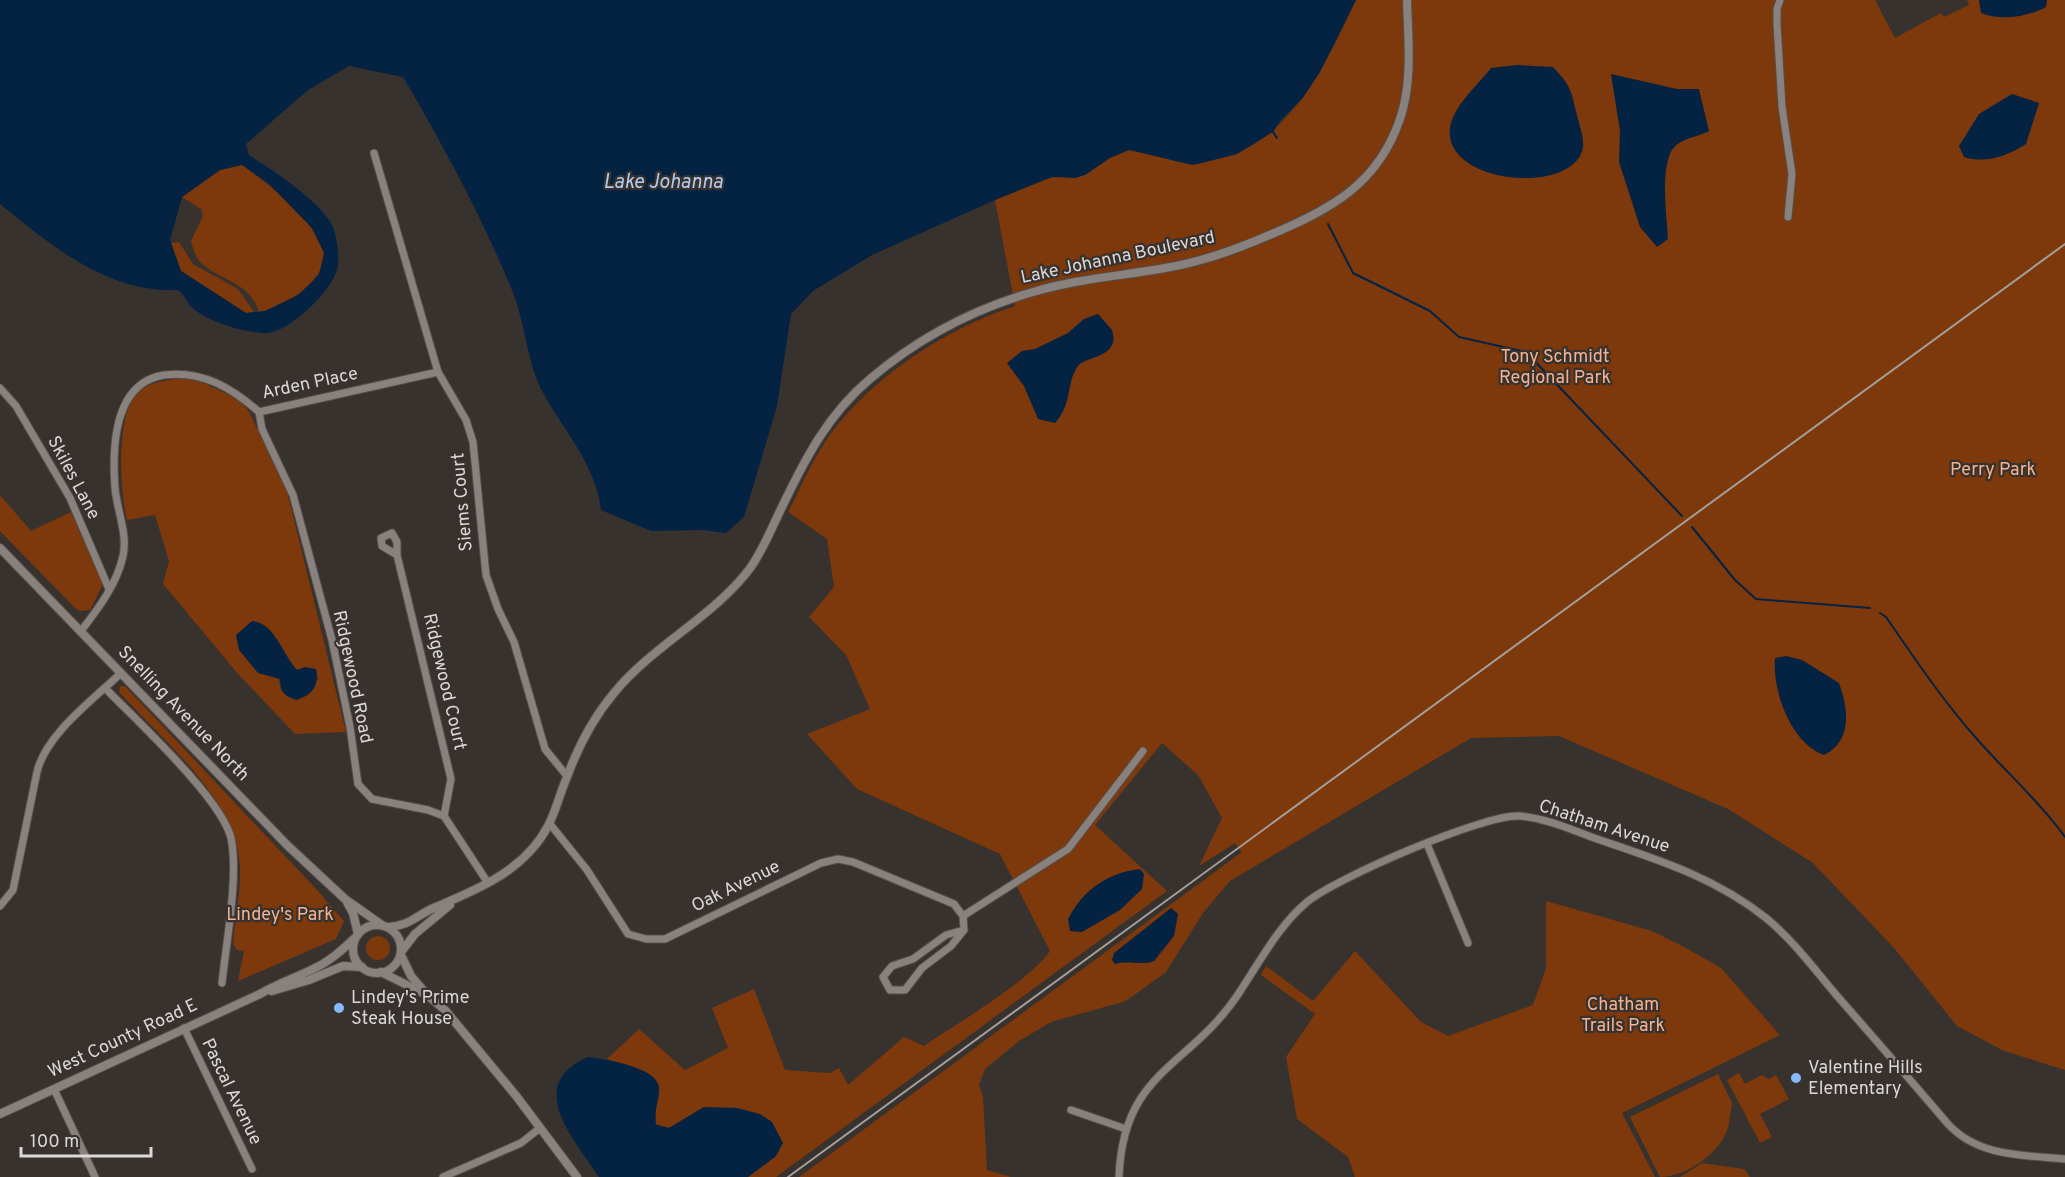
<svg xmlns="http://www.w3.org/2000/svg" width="2065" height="1177" viewBox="0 0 2065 1177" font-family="Overpass,sans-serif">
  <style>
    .green { fill: #7d380b; fill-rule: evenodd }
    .water { fill: #042242; fill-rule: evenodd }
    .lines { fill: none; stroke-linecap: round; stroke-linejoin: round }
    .stream { stroke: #042242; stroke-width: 2 }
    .minor-casing { stroke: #544f4c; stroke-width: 9 }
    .tertiary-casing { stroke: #544f4c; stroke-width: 10 }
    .minor { stroke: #88817e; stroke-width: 7 }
    .tertiary { stroke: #88817e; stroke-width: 8 }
    .rail { stroke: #a39f9c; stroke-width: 2 }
    .poi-dot { fill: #85bbfb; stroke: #38322f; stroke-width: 2 }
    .labels { text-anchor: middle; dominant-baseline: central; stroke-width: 4.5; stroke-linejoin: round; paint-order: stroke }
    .street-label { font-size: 18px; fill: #dcd8d6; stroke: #38322f }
    .park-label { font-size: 18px; fill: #f3b392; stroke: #38322f }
    .poi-label { font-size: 18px; fill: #dcd8d6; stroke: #38322f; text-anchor: start }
    .water-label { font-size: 20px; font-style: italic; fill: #b0cdf0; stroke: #38322f }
  </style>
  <rect width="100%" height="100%" fill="#38322f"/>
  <g class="green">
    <path d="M1356 0H1875L1895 38 1941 13 1944 17 1969 5 1967 0H2065V1070L2004 1051 1957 1026 1894 948 1813 863 1728 809 1559 736 1471 738 1230 881 1203 913 1166 972 1126 1001 1051 1022 1019 1041 985 1069 979 1085 983 1097 987 1170 1011 1177H799L1242 852 1235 843 1199 866 1222 818 1198 775 1162 743 1095 825 1167 891 776 1177H748L776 1156 704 1107 669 1128 656 1124 655 1079 644 1072 607 1059 639 1029 685 1070 728 1048 712 1008 754 989 785 1070 830 1073 839 1068 848 1085 904 1037 924 1046C959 1022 1027 983 1050 951L1000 854 857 789 807 734 870 709 846 655 809 617 834 587 827 539 788 512C799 491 809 467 822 447 862 383 944 329 1015 306L995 200C1013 193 1032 184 1050 178 1062 175 1074 180 1086 174 1099 167 1113 151 1130 150 1150 150 1171 163 1192 164 1200 165 1210 160 1218 159 1291 142 1327 62 1356 0Z"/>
    <path d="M242 165C267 183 315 220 323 251 327 264 316 278 307 287 295 298 275 310 259 312 249 281 222 282 201 263 195 257 193 248 191 241L203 216 201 209 182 197 220 170Z"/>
    <polygon points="179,242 193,264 238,289 254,312 246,313 181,271 171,243"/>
    <path d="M187 378 201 382 238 399 248 410 286 487 346 732 295 734 238 674 163 584 169 561 155 515 127 520C120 492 114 406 142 389 155 381 172 379 187 378ZM270 630 283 653 297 670 316 669 318 680 281 691Z"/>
    <polygon points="0,495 31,531 71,512 103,584 90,610 80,611 75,608 0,531"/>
    <path d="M120 686H125L318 891 344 921 336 939 238 981 244 951 237 950 233 944C235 919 243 882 239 857 231 796 160 737 119 692Z"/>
    <polygon points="1546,901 1652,931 1686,948 1721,968 1780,1035 1622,1113 1655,1177 1355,1177 1348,1157 1297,1119 1286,1057 1315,1014 1261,975 1266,966 1313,1001 1355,951 1421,1022 1448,1036 1533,1005 1546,968"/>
    <circle cx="378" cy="948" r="12"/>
    <polygon points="1739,1073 1745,1084 1762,1075 1769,1079 1776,1075 1789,1099 1760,1114 1772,1137 1760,1143 1727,1080"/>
    <path d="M1718 1074 1732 1103C1730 1113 1730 1127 1725 1135 1714 1157 1684 1177 1660 1177L1630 1117Z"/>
    <polygon points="1702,1163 1744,1169 1750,1177 1680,1177"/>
  </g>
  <g class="water">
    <path d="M0 0H1356L1320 72 1302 99 1281 120 1273 132 1237 154 1193 165 1129 150 1110 158 1085 175 1075 178 1052 177 995 200 872 255 813 291 791 314 777 406 744 517 726 533 702 530 651 531 601 510C596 464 562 429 541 389 526 358 525 320 511 288 481 215 443 145 403 77L349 66 308 90 246 144 249 155C271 169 327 205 334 230 337 239 339 257 338 266 334 290 287 335 264 333 242 332 213 323 195 310 187 304 186 296 178 290 107 293 52 246 0 204ZM242 165 269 184 312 228 324 253 319 275 298 295 265 311 246 313 181 271 170 240 182 197 220 170Z"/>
    <path d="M1979 0H2047L2046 7C2028 17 2000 21 1981 13Z"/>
    <path d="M1517 65 1553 67C1573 88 1571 92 1578 119 1581 131 1586 143 1581 154 1562 195 1443 182 1450 128 1453 106 1478 85 1491 68Z"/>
    <path d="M1611 74 1677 89H1699L1709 131C1698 137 1680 138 1672 150 1660 170 1667 217 1668 239L1657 247 1640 227 1619 162 1620 131Z"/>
    <path d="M2012 94 2039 103 2026 144C2007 156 1985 164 1964 157L1959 146 1979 114Z"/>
    <path d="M1098 314 1112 330C1121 358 1086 356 1078 366 1066 382 1073 403 1055 423L1038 419 1024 386 1007 363 1022 351 1035 349 1068 333 1084 319Z"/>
    <path d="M252 621C275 623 283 655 297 670L305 667 316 669C319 686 313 695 296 700 283 695 281 692 280 679L258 673 239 650 236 635Z"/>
    <path d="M1786 656 1802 660 1839 683C1848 708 1853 741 1824 755 1791 743 1772 691 1775 658Z"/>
    <path d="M1140 869 1144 874 1142 889 1120 910 1082 932 1070 931 1068 919C1083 890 1107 873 1140 869Z"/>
    <path d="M1171 908 1178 914 1174 936 1154 961C1143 966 1127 960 1115 964L1112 960 1114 953Z"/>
    <path d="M588 1057C604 1059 657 1067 659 1087 660 1100 653 1111 656 1125L669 1128 704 1107 737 1108 760 1114 772 1122 783 1143 776 1156 748 1177H599C575 1140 523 1085 588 1057Z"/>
  </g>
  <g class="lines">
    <g class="stream">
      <polyline points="1273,132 1277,138"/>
      <polyline points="1328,224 1353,273 1430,311 1459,337 1526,352 1682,516"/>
      <polyline points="1692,527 1735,580 1756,599 1870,608"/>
      <path d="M1880 613 1886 617C1913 656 1939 695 1970 731 2001 768 2037 798 2065 837"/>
    </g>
    <g class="minor-casing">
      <g id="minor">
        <polyline points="1780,0 1777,9 1777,24 1782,107 1792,174 1788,217"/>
        <polyline points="374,153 438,372 466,420 473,442 486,575 498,609 514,642 545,749 567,776"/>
        <polyline points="0,388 16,406 70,498 109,589"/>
        <polyline points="259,412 262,429 293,495 332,640 350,727 358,784 372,799 428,810 444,816 488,883"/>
        <polyline points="397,555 382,546 381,538 392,533 397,542 397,555 451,779 444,816"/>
        <path d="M81 631C98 609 117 584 123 556 128 534 117 511 115 488 112 447 114 383 164 375 202 370 232 388 259 412L438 372"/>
        <path d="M105 688C136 720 221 798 231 838 239 875 226 944 222 983"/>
        <polyline points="550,824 587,870 628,934 646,939 665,939 821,863 838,859 853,862 954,904 963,916 964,930 951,946 922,968 905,990 890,990 883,977 892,966 913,959 946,935 964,930"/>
        <polyline points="1427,844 1468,943"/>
        <path d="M0 906 13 890 37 772C46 734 93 700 121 673"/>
        <polyline points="963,916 1068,849 1143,751"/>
        <polyline points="184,1028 252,1169"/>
        <polyline points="54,1089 95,1177"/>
        <polyline points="1071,1110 1126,1129"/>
        <polyline points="443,1177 521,1143 540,1128"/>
        <path d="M1119 1177C1123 1071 1187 1069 1237 996 1258 965 1278 926 1307 902 1336 878 1484 814 1519 816 1547 818 1574 831 1600 840 1659 860 1716 878 1766 918 1793 940 1815 970 1838 997 1875 1039 1912 1082 1948 1124 1978 1157 2024 1155 2065 1159"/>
      </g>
    </g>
    <g class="tertiary-casing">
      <g id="tertiary">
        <polyline points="0,548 287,845 345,899 382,925"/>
        <polyline points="347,902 353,913 358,934"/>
        <circle cx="377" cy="949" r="24"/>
        <path d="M389 927C412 925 416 915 436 907 479 889 525 870 548 826 556 811 560 793 567 777 578 747 593 718 614 693 653 645 715 616 751 567 764 548 772 527 782 507 805 459 828 414 870 379 917 339 974 309 1033 292 1076 279 1121 276 1165 268 1202 262 1238 249 1272 234 1331 209 1378 184 1400 119 1413 81 1408 39 1407 0"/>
        <polyline points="401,952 415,934 450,905"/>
        <polyline points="401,955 411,976 423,990"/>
        <polyline points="381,972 427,995 445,1010 517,1097 577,1177"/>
        <polyline points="272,991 309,980 343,966 362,967"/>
        <path d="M0 1114 260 994C277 984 295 978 313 969 329 962 342 950 355 938"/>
      </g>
    </g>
    <use href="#minor" class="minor"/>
    <use href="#tertiary" class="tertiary"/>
    <polyline class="rail" points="788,1177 2065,244"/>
  </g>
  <g class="poi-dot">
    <circle cx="339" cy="1008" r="6"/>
    <circle cx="1796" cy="1078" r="6"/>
  </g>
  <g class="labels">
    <g class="street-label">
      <text transform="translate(1118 258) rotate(-12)">Lake Johanna Boulevard</text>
      <text transform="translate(310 384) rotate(-12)">Arden Place</text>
      <text transform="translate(73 478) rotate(62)">Skiles Lane</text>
      <text transform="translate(463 502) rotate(-95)">Siems Court</text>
      <text transform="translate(352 677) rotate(78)">Ridgewood Road</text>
      <text transform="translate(444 682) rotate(77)">Ridgewood Court</text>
      <text transform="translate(183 714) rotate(46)">Snelling Avenue North</text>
      <text transform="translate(1604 827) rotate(18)">Chatham Avenue</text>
      <text transform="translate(736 887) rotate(-26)">Oak Avenue</text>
      <text transform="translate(123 1039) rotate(-25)">West County Road E</text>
      <text transform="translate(231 1092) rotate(64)">Pascal Avenue</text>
    </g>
    <g class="park-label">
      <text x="1555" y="357">Tony Schmidt<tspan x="1555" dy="21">Regional Park</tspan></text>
      <text x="1993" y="470">Perry Park</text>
      <text x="280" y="915">Lindey's Park</text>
      <text x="1623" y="1005">Chatham<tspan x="1623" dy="21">Trails Park</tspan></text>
    </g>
    <g class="poi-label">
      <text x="351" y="998">Lindey's Prime<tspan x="351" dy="21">Steak House</tspan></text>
      <text x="1808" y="1068">Valentine Hills<tspan x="1808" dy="21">Elementary</tspan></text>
    </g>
    <g class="water-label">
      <text x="663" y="183">Lake Johanna</text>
    </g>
  </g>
  <path d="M21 1147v9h130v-9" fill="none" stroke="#dcd8d6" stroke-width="3"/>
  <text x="30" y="1147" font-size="18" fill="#dcd8d6" stroke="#38322f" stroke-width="4.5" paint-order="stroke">100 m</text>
</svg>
